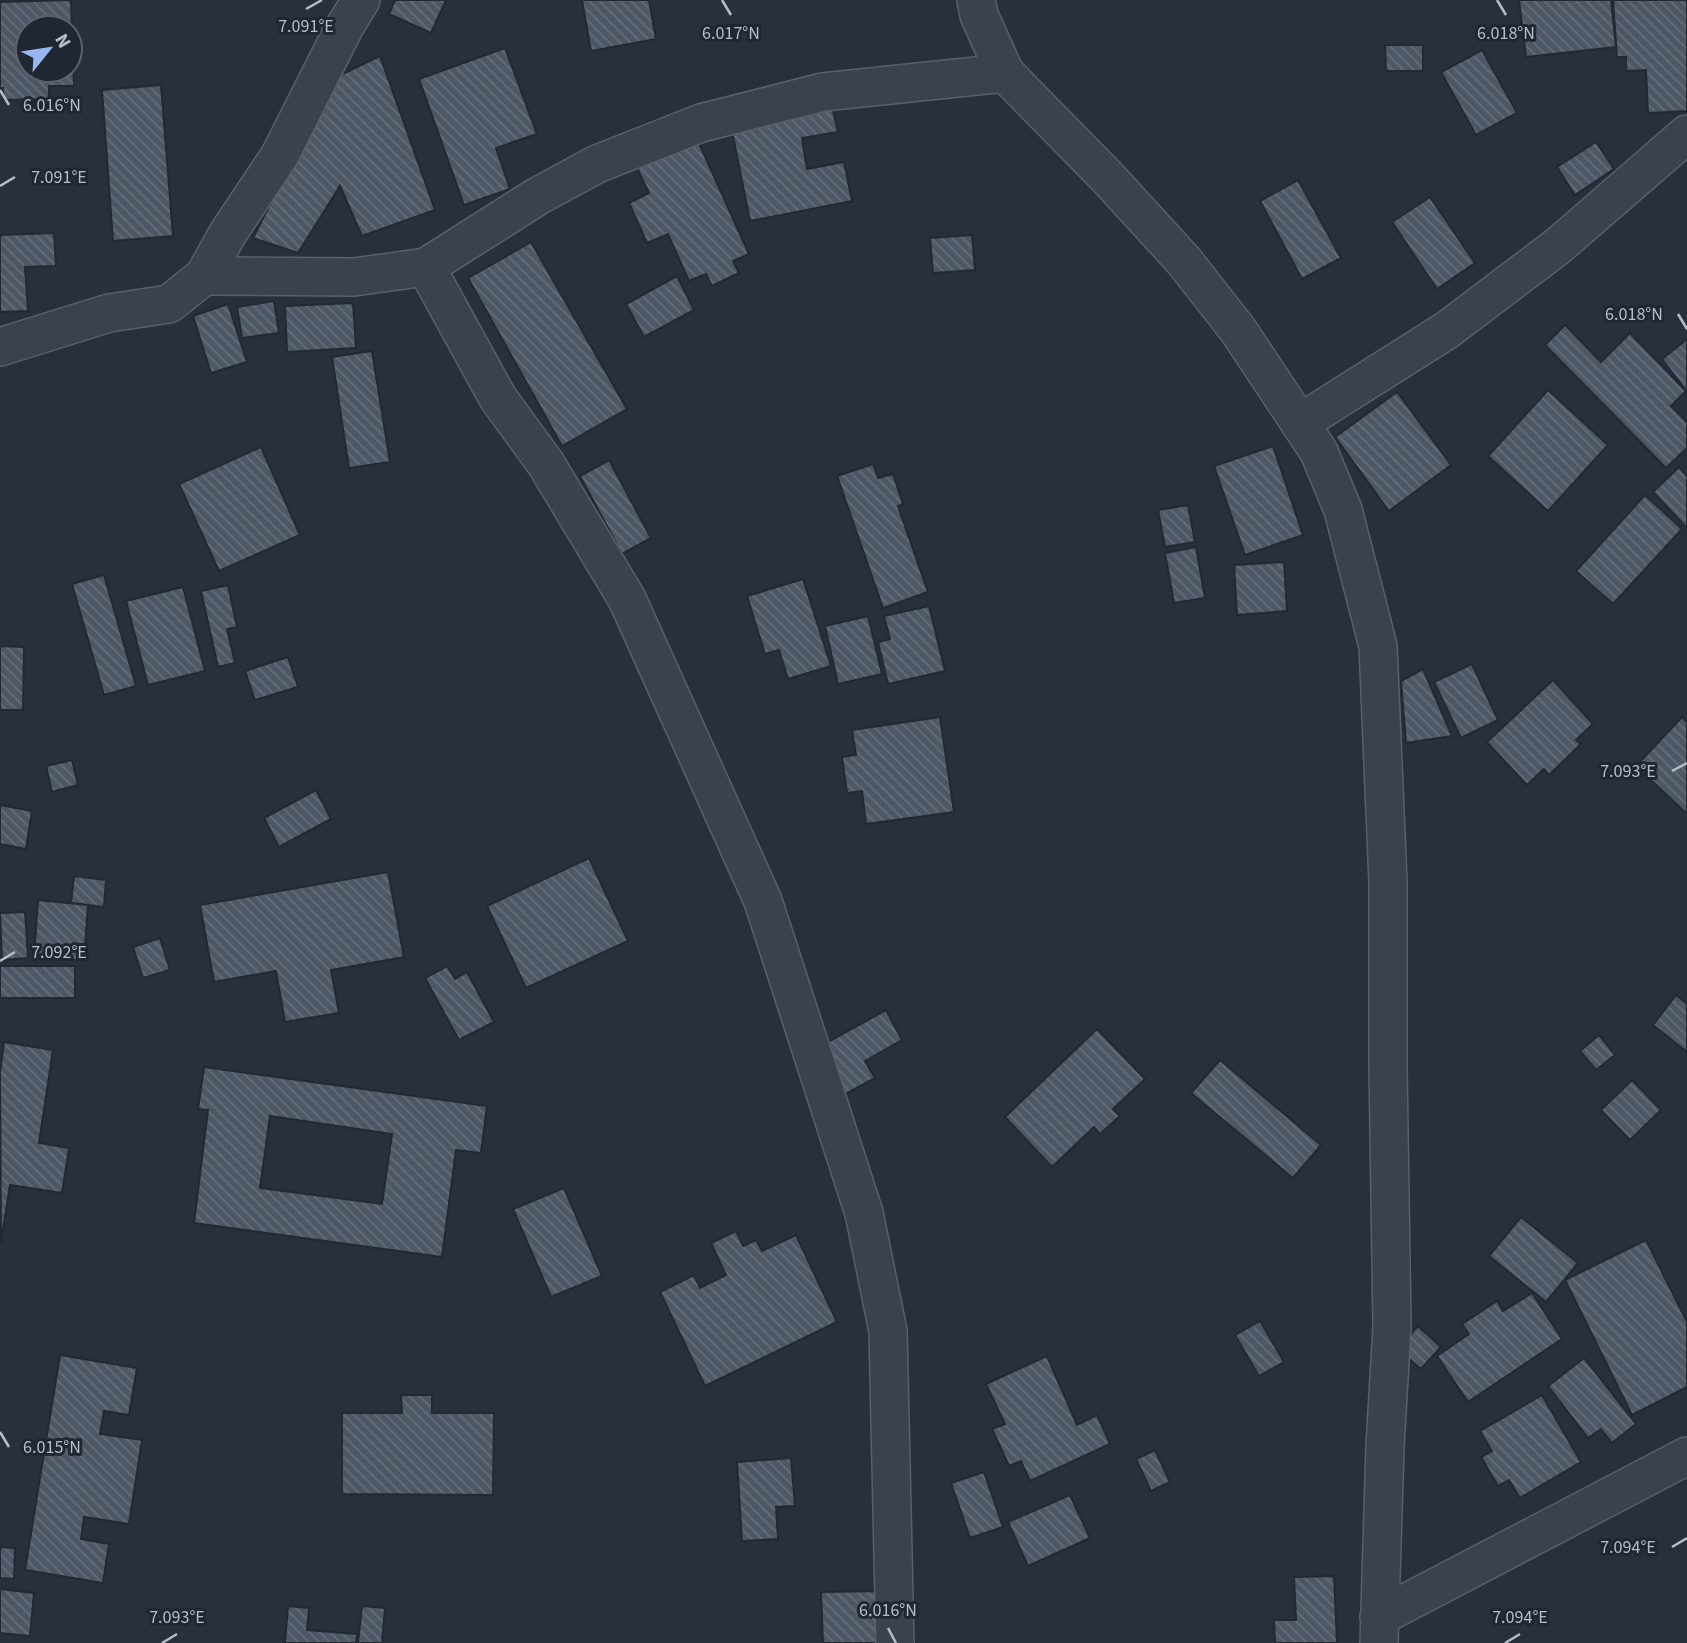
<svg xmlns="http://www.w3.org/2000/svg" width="1687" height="1643" viewBox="0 0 1687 1643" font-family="'Source Sans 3',sans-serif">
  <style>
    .building { fill: url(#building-back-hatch); stroke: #222934; stroke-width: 2; fill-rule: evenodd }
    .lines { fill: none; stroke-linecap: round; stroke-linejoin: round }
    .minor-casing { stroke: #59606b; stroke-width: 40 }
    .minor { stroke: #3b424d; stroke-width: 37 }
    .ticks { fill: none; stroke: #b7bdc8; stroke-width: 2.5 }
    .ticks-label { font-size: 18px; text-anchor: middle; fill: #b7bdc8; stroke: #202732; stroke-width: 6; stroke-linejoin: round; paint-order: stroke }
  </style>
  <defs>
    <pattern id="building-back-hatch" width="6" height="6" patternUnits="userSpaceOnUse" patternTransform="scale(1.75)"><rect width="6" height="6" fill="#4e5765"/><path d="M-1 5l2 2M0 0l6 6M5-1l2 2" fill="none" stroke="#656d7a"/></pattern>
  </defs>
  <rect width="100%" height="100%" fill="#28303d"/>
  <g class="building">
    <path d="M71 0 74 86H49V99L3 100V88H0V2ZM28 28H70V70H28Z"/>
    <polygon points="395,0 446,0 431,33 389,14"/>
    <polygon points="582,0 649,0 656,39 591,51"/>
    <polygon points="1519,0 1611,0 1616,47 1526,57"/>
    <polygon points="1613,0 1687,0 1687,111 1648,113 1646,70 1626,71 1626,57 1617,57"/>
    <polygon points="1385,45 1423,45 1423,71 1386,71"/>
    <polygon points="505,48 537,134 496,148 510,189 464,205 419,79"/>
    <polygon points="1482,50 1517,113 1476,135 1441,72"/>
    <polygon points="380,56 435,210 362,236 340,186 298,253 253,238 334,78"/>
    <polygon points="161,85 173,236 113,241 102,90"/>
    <polygon points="832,106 838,132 802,138 807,169 844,162 852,201 750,221 731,126"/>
    <polygon points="698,141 749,254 733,261 739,273 712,286 706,274 689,281 668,234 647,243 629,203 649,193 637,168"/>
    <polygon points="1596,142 1614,169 1575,195 1557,167"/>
    <polygon points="1298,180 1341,258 1302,279 1260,201"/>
    <polygon points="1430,197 1475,263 1437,289 1392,222"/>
    <polygon points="54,233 56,266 25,267 28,311 0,312 0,235"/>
    <polygon points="972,235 975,270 933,273 930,238"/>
    <polygon points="531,242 627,409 562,446 468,278"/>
    <polygon points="677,276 694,310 644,337 626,304"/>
    <polygon points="274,301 279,333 242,338 237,307"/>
    <polygon points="353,303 356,348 287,352 285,306"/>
    <polygon points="228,304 247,362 211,373 193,316"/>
    <polygon points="1565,325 1601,362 1630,333 1686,391 1671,406 1687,422 1687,448 1666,468 1545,345"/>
    <polygon points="1687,339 1687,392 1662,359"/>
    <polygon points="372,351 390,462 349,468 332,357"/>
    <polygon points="1548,390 1608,445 1548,511 1488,456"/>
    <polygon points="1397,392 1451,465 1389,511 1335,437"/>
    <polygon points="1273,446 1303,535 1245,555 1214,466"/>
    <polygon points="261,447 300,535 219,571 179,484"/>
    <polygon points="609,460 651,538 622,554 580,476"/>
    <polygon points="873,464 878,478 893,474 903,504 898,506 928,592 883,608 837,476"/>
    <polygon points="1679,467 1687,476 1687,528 1653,492"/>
    <polygon points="1645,495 1682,529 1613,604 1576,571"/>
    <polygon points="1188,505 1195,542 1165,547 1158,510"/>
    <polygon points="1196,547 1205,598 1174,603 1165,553"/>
    <polygon points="1284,562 1287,611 1237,615 1234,565"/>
    <polygon points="104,575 136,686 104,695 72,584"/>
    <polygon points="803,579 831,666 788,679 779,650 765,654 747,596"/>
    <polygon points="228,585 237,627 227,629 235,663 218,667 201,591"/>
    <polygon points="183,587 205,671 148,685 126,601"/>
    <polygon points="929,606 945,671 888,684 878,642 890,639 884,616"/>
    <polygon points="868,616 882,674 838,684 825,626"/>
    <polygon points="0,646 24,647 23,710 0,710"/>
    <polygon points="288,657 298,687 255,700 245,671"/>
    <polygon points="1472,664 1498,720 1461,738 1434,682"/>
    <polygon points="1423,669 1452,736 1406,743 1401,681"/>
    <polygon points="1553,680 1593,724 1576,740 1581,744 1549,775 1544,769 1527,785 1487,742"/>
    <polygon points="940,717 954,812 866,824 862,791 847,793 842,757 856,755 852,730"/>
    <polygon points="1682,717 1687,722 1687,814 1636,766"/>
    <polygon points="72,760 78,785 52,792 46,766"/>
    <polygon points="316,790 331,819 279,847 264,818"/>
    <polygon points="0,805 32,811 26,849 0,844"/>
    <polygon points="589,858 628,941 526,988 487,906"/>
    <polygon points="388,872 404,957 331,970 339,1013 285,1022 276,971 214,982 200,905"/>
    <polygon points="74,876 106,880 104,907 71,903"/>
    <polygon points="38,900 88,905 84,961 34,956"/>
    <polygon points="25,912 28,958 2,960 0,913"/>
    <polygon points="160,938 170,970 143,978 133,947"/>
    <rect x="0" y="966" width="75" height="32"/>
    <polygon points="447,966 455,979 467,972 494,1022 459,1040 425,978"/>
    <polygon points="1676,995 1687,1004 1687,1052 1653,1025"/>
    <polygon points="886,1010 902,1040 865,1061 875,1078 842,1096 815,1049"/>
    <polygon points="1097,1029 1145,1079 1113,1109 1120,1116 1100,1134 1094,1127 1052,1167 1005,1117"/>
    <polygon points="1599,1035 1615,1055 1596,1070 1580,1051"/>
    <polygon points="4,1042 53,1050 39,1143 69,1148 62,1193 10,1185 1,1243 0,1073"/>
    <polygon points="1220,1060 1321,1145 1293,1178 1191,1093"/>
    <path d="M204 1067 487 1106 481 1153 456 1150 442 1257 194 1223 208 1110 198 1109ZM270 1116 392 1134 382 1204 260 1188Z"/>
    <polygon points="1632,1080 1661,1110 1630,1140 1601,1110"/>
    <polygon points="564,1188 602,1276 551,1297 513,1209"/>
    <polygon points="1521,1217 1578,1263 1546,1302 1489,1256"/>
    <polygon points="736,1231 743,1246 756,1240 762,1251 796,1235 837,1322 705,1386 660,1292 694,1275 700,1288 726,1275 711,1243"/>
    <polygon points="1646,1240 1687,1322 1687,1387 1632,1415 1565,1280"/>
    <polygon points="1532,1293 1562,1339 1468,1402 1437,1356 1469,1334 1462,1324 1497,1301 1503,1311"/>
    <polygon points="1260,1321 1284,1362 1259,1376 1235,1335"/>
    <polygon points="1418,1326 1441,1347 1421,1369 1398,1349"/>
    <polygon points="60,1355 137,1368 129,1415 104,1411 100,1434 142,1440 129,1524 84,1517 81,1539 109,1544 103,1583 25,1570"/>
    <polygon points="1047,1356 1077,1425 1097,1415 1110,1444 1030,1481 1021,1461 1009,1466 992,1429 1005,1424 986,1384"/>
    <polygon points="1584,1358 1636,1424 1612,1443 1601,1429 1588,1438 1548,1386"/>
    <polygon points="401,1395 432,1395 432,1413 494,1413 493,1495 342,1494 342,1413 402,1413"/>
    <polygon points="1542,1395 1581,1462 1520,1498 1509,1480 1498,1486 1481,1457 1492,1451 1480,1431"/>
    <polygon points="1155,1450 1170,1482 1151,1491 1136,1459"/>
    <polygon points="791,1458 795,1506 776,1507 778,1539 742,1541 737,1462"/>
    <polygon points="984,1472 1003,1527 970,1538 951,1483"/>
    <polygon points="1070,1495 1090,1538 1028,1566 1008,1522"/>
    <polygon points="0,1547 15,1548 14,1579 0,1578"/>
    <polygon points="1334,1576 1337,1643 1275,1643 1274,1620 1296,1620 1294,1577"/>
    <polygon points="0,1589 34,1593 30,1636 0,1633"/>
    <polygon points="886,1591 887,1643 823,1643 821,1592"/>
    <polygon points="288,1606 309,1608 307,1630 357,1634 356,1643 285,1643"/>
    <polygon points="362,1606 385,1608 382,1643 358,1643"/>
  </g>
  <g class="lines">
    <g class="minor-casing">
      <g id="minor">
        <polyline points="976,0 979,15 1005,73 1109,179 1184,261 1238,330 1319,452 1343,510 1378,646 1388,882 1388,1065 1392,1327 1385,1446 1379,1643"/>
        <polyline points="426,267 498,398 546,464 627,599 763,901 864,1213 888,1331 895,1643"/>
        <polyline points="204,276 354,277 426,267 538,196 597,164 701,123 823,92 1005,73"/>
        <polyline points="0,347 109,313 169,304 204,276 228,233 280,155 345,26 361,0"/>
        <polyline points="1300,423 1447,330 1558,246 1687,134"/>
        <polyline points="1379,1617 1687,1456"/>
      </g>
    </g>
    <use href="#minor" class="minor"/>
  </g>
  <path class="ticks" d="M722 0 731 15M1497 0 1506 15M306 9 322 0M0 90 9 105M0 186 15 177M1678 314 1687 329M1672 771 1687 763M0 961 15 952M0 1432 9 1447M1672 1547 1687 1538M888 1628 896 1643M162 1643 177 1634M1505 1643 1520 1634"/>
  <g class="ticks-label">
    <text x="306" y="32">7.091°E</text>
    <text x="1506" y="39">6.018°N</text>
    <text x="731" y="39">6.017°N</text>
    <text x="52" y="111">6.016°N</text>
    <text x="59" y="183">7.091°E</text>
    <text x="1634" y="320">6.018°N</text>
    <text x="1628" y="777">7.093°E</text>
    <text x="59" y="958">7.092°E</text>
    <text x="52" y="1453">6.015°N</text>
    <text x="1628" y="1553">7.094°E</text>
    <text x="888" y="1616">6.016°N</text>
    <text x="177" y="1623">7.093°E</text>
    <text x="1520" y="1623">7.094°E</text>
  </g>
  <g transform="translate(49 49) rotate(60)"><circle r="33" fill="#202732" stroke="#5c636e" stroke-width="2"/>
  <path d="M0-5L12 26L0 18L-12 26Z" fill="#97b5ee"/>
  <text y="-10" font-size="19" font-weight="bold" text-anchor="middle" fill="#b7bdc8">N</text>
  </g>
</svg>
